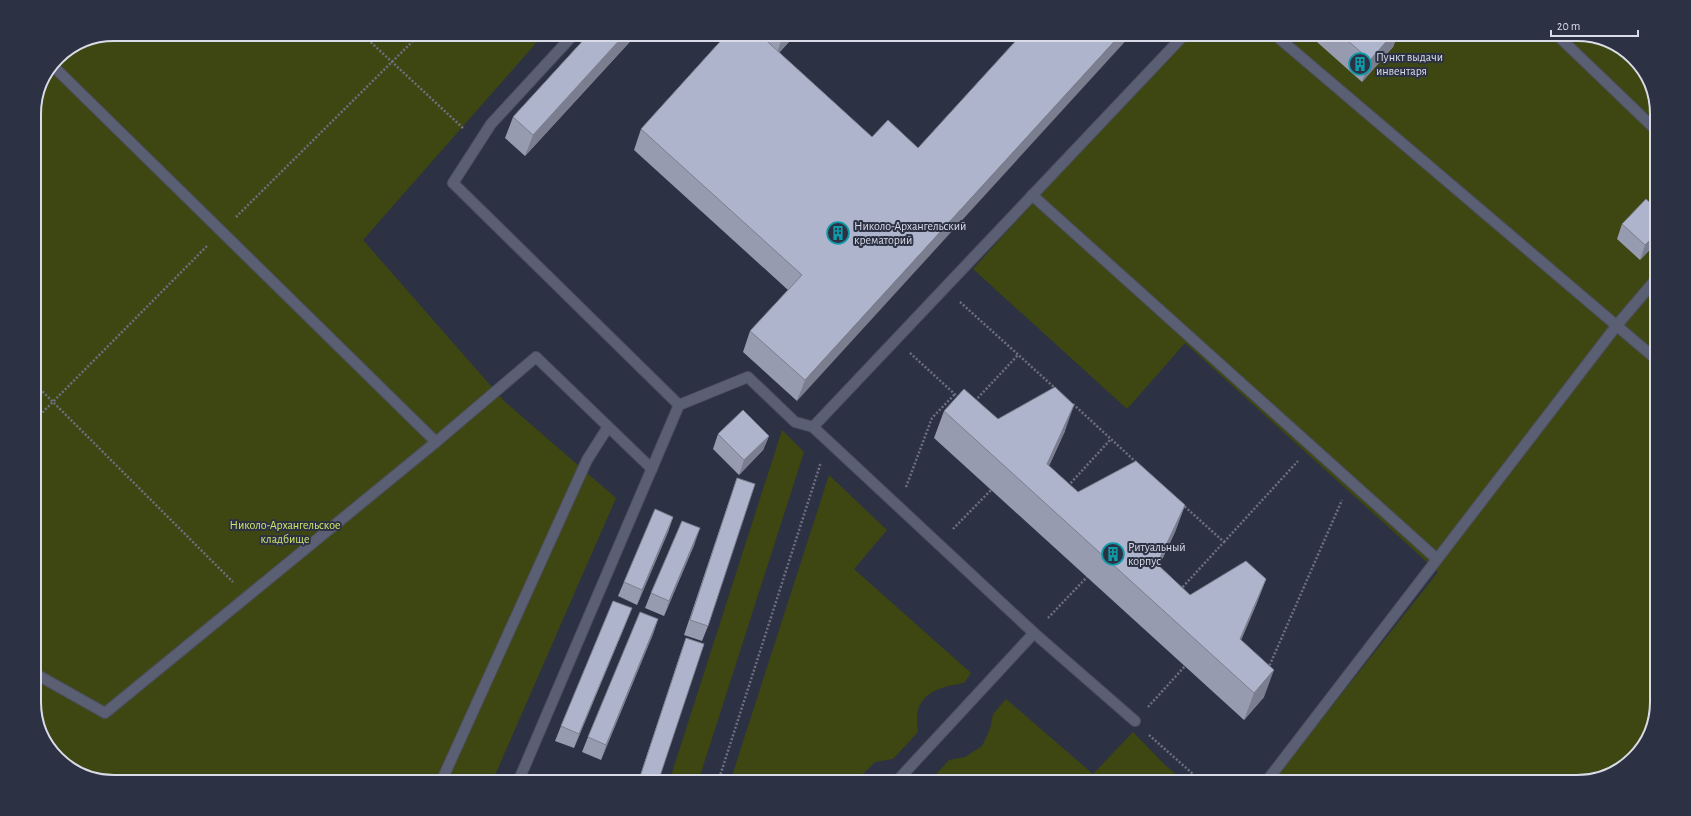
<svg xmlns="http://www.w3.org/2000/svg" width="1691" height="816" viewBox="0 0 1691 816" font-family="'Alegreya Sans',sans-serif">
  <style>
    .green { fill: #3e4711 }
    .lines { fill: none; stroke-linecap: round; stroke-linejoin: round }
    .minor-casing { stroke: #4c4f5f; stroke-width: 12 }
    .path { stroke: #6c7080; stroke-width: 2.5; stroke-dasharray: 2 2; stroke-linecap: butt }
    .minor { stroke: #5a5f74; stroke-width: 10 }
    .wall { fill: #969baf }
    .shaded-wall { fill: #7a7e8f }
    .building { fill: #aeb4cc; stroke: #7a7e8f }
    .labels { text-anchor: middle; dominant-baseline: central; stroke-width: 4; stroke-linejoin: round; paint-order: stroke }
    .poi-label { font-size: 12px; fill: #d9dce8; stroke: #2c3143; text-anchor: start }
    .park-label { font-size: 12px; fill: #cfe567; stroke: #2c3143 }
    .rim { fill: none; stroke: #d9dce8; stroke-width: 2 }
  </style>
  <rect width="100%" height="100%" fill="#2c3143"/>
  <g class="green">
    <polygon points="114,34 544,34 363,240 505,402 616,498 492,782 114,782 79,774 48,746 34,707 34,109 42,79 58,57 84,40"/>
    <polygon points="1185,34 1577,34 1612,42 1643,70 1657,109 1657,702 1649,737 1621,769 1577,782 1272,782 1438,572 1185,343 1127,409 973,269"/>
    <polygon points="782,430 804,452 698,782 669,782"/>
    <path d="M829 475 887 530 854 569 971 673 964 683C947 686 927 689 919 707 916 714 917 724 918 732L893 759 875 762 862 775 861 782H730Z"/>
    <polygon points="1006,699 1093,774 1133,732 1165,765 1185,782 929,782 949,760 965,757 982,746 990,729 993,714"/>
  </g>
  <g class="lines">
    <g class="minor-casing">
      <g id="minor">
        <polyline points="1274,34 1657,360"/>
        <polyline points="1556,34 1657,131"/>
        <polyline points="52,65 436,442 536,357 652,469"/>
        <polyline points="1032,195 1437,559"/>
        <polyline points="679,405 748,377 795,422 813,427"/>
        <polyline points="34,673 105,713 436,442"/>
        <polyline points="1135,721 1034,633 813,427 1185,34"/>
        <polyline points="441,782 587,460 608,427"/>
        <polyline points="518,782 679,405 453,183 491,124 574,34"/>
        <polyline points="896,782 1034,633"/>
        <polyline points="1266,782 1617,325 1657,278"/>
      </g>
    </g>
    <g class="path">
      <polyline points="362,34 464,129"/>
      <polyline points="236,217 420,34"/>
      <polyline points="960,302 1056,389"/>
      <polyline points="910,353 959,398"/>
      <polyline points="34,383 233,582"/>
      <polyline points="975,401 1018,355"/>
      <polyline points="1073,404 1137,463"/>
      <polyline points="34,421 207,246"/>
      <polyline points="1068,486 1111,439"/>
      <polyline points="906,487 932,418 955,394"/>
      <polyline points="953,529 991,490"/>
      <polyline points="1224,542 1298,461"/>
      <polyline points="1180,590 1224,542 1183,505"/>
      <polyline points="1048,618 1087,577"/>
      <polyline points="1268,669 1342,500"/>
      <polyline points="1148,707 1185,666"/>
      <polyline points="1149,735 1202,782"/>
      <polyline points="718,782 821,462"/>
    </g>
    <use href="#minor" class="minor"/>
  </g>
  <g class="wall">
    <polygon points="589,34 637,34 525,156 505,138 513,117"/>
    <polygon points="727,34 796,34 779,53 872,137 918,148 797,401 743,352 750,331 788,290 634,150 641,129"/>
    <polygon points="1308,34 1398,34 1393,47 1362,82"/>
    <polygon points="1657,209 1657,242 1640,260 1617,239 1622,224"/>
    <polygon points="944,411 998,419 1065,431 1049,466 1078,492 1185,505 1175,532 1159,566 1190,595 1266,579 1256,605 1241,640 1264,697 1244,720 934,438"/>
    <polygon points="718,434 769,436 763,450 739,475 713,449"/>
    <polygon points="737,478 708,626 702,641 684,635"/>
    <polygon points="673,517 668,532 637,605 618,596 624,582"/>
    <polygon points="695,543 664,616 645,608 651,593"/>
    <polygon points="658,619 653,634 601,760 582,752 588,737"/>
    <polygon points="626,623 574,748 555,741 561,726"/>
    <polygon points="686,638 658,782 638,782 681,652"/>
  </g>
  <g class="shaded-wall">
    <polygon points="625,34 637,34 525,156 533,135"/>
    <polygon points="784,34 796,34 776,56 783,35"/>
    <polygon points="1121,34 1132,34 797,401 805,380"/>
    <polygon points="1393,34 1398,34 1393,47 1362,82 1370,60"/>
    <polygon points="1657,233 1657,242 1640,260 1645,245"/>
    <polygon points="1074,405 1065,431 1037,491 1047,464"/>
    <polygon points="769,436 763,450 739,475 744,460"/>
    <polygon points="1185,505 1175,532 1147,591 1157,564"/>
    <polygon points="673,517 668,532 637,605 642,590"/>
    <polygon points="700,528 695,543 664,616 669,601"/>
    <polygon points="1266,579 1256,605 1230,666 1240,639"/>
    <polygon points="632,608 626,623 574,748 579,734"/>
    <polygon points="658,619 653,634 601,760 606,745"/>
    <polygon points="1274,670 1264,697 1244,720 1254,693"/>
  </g>
  <g class="building">
    <polygon points="589,34 625,34 533,135 513,117"/>
    <polygon points="727,34 759,34 872,137 888,120 918,148 1022,34 1121,34 805,380 750,331 802,275 641,129"/>
    <polygon points="1340,34 1393,34 1370,60"/>
    <polygon points="1646,199 1657,209 1657,233 1645,245 1622,224"/>
    <polygon points="1055,387 1074,405 1047,464 1078,492 1136,461 1185,505 1157,564 1190,595 1246,561 1266,579 1240,639 1274,670 1254,693 944,411 964,389 998,419"/>
    <polygon points="743,410 769,436 744,460 718,434"/>
    <polygon points="737,478 755,484 708,626 690,620"/>
    <polygon points="655,509 673,517 642,590 624,582"/>
    <polygon points="682,521 700,528 669,601 651,593"/>
    <polygon points="613,601 632,608 579,734 561,726"/>
    <polygon points="640,612 658,619 606,745 588,737"/>
    <polygon points="686,638 704,644 658,782 646,782 639,780"/>
  </g>
  <defs>
    <g id="building-ring" transform="scale(1.15)"><circle r="9.5" fill="#2c3143" stroke="#0f9aa8" stroke-width="1.5"/><path d="M-4-6H4V6H1V3H-1V6H-4ZM-2.5-4.3h1.7v1.8h-1.7ZM.8-4.3h1.7v1.8H.8ZM-2.5-1h1.7V.8h-1.7ZM.8-1h1.7V.8H.8Z" fill="#0f9aa8"/></g>
  </defs>
  <g fill-rule="evenodd">
    <use href="#building-ring" x="1360" y="64"/>
    <use href="#building-ring" x="838" y="233"/>
    <use href="#building-ring" x="1113" y="554"/>
  </g>
  <g class="labels">
    <g class="poi-label">
      <text x="1376" y="57">Пункт выдачи<tspan x="1376" dy="14">инвентаря</tspan></text>
      <text x="854" y="226">Николо-Архангельский<tspan x="854" dy="14">крематорий</tspan></text>
      <text x="1128" y="547">Ритуальный<tspan x="1128" dy="14">корпус</tspan></text>
    </g>
    <g class="park-label">
      <text x="285" y="525">Николо-Архангельское<tspan x="285" dy="14">кладбище</tspan></text>
    </g>
  </g>
  <path d="M0 0H1691V816H0ZM114 41H1577A73 73 0 0 1 1650 114V702A73 73 0 0 1 1577 775H114A73 73 0 0 1 41 702V114A73 73 0 0 1 114 41Z" fill="#2c3143" fill-rule="evenodd"/>
  <path class="rim" d="M114 41H1577A73 73 0 0 1 1650 114V702A73 73 0 0 1 1577 775H114A73 73 0 0 1 41 702V114A73 73 0 0 1 114 41Z"/>
  <path d="M1551 30v6h87v-6" fill="none" stroke="#d9dce8" stroke-width="2"/>
  <text x="1557" y="30" font-size="12" fill="#d9dce8" stroke="#2c3143" stroke-width="3" paint-order="stroke">20 m</text>
</svg>
